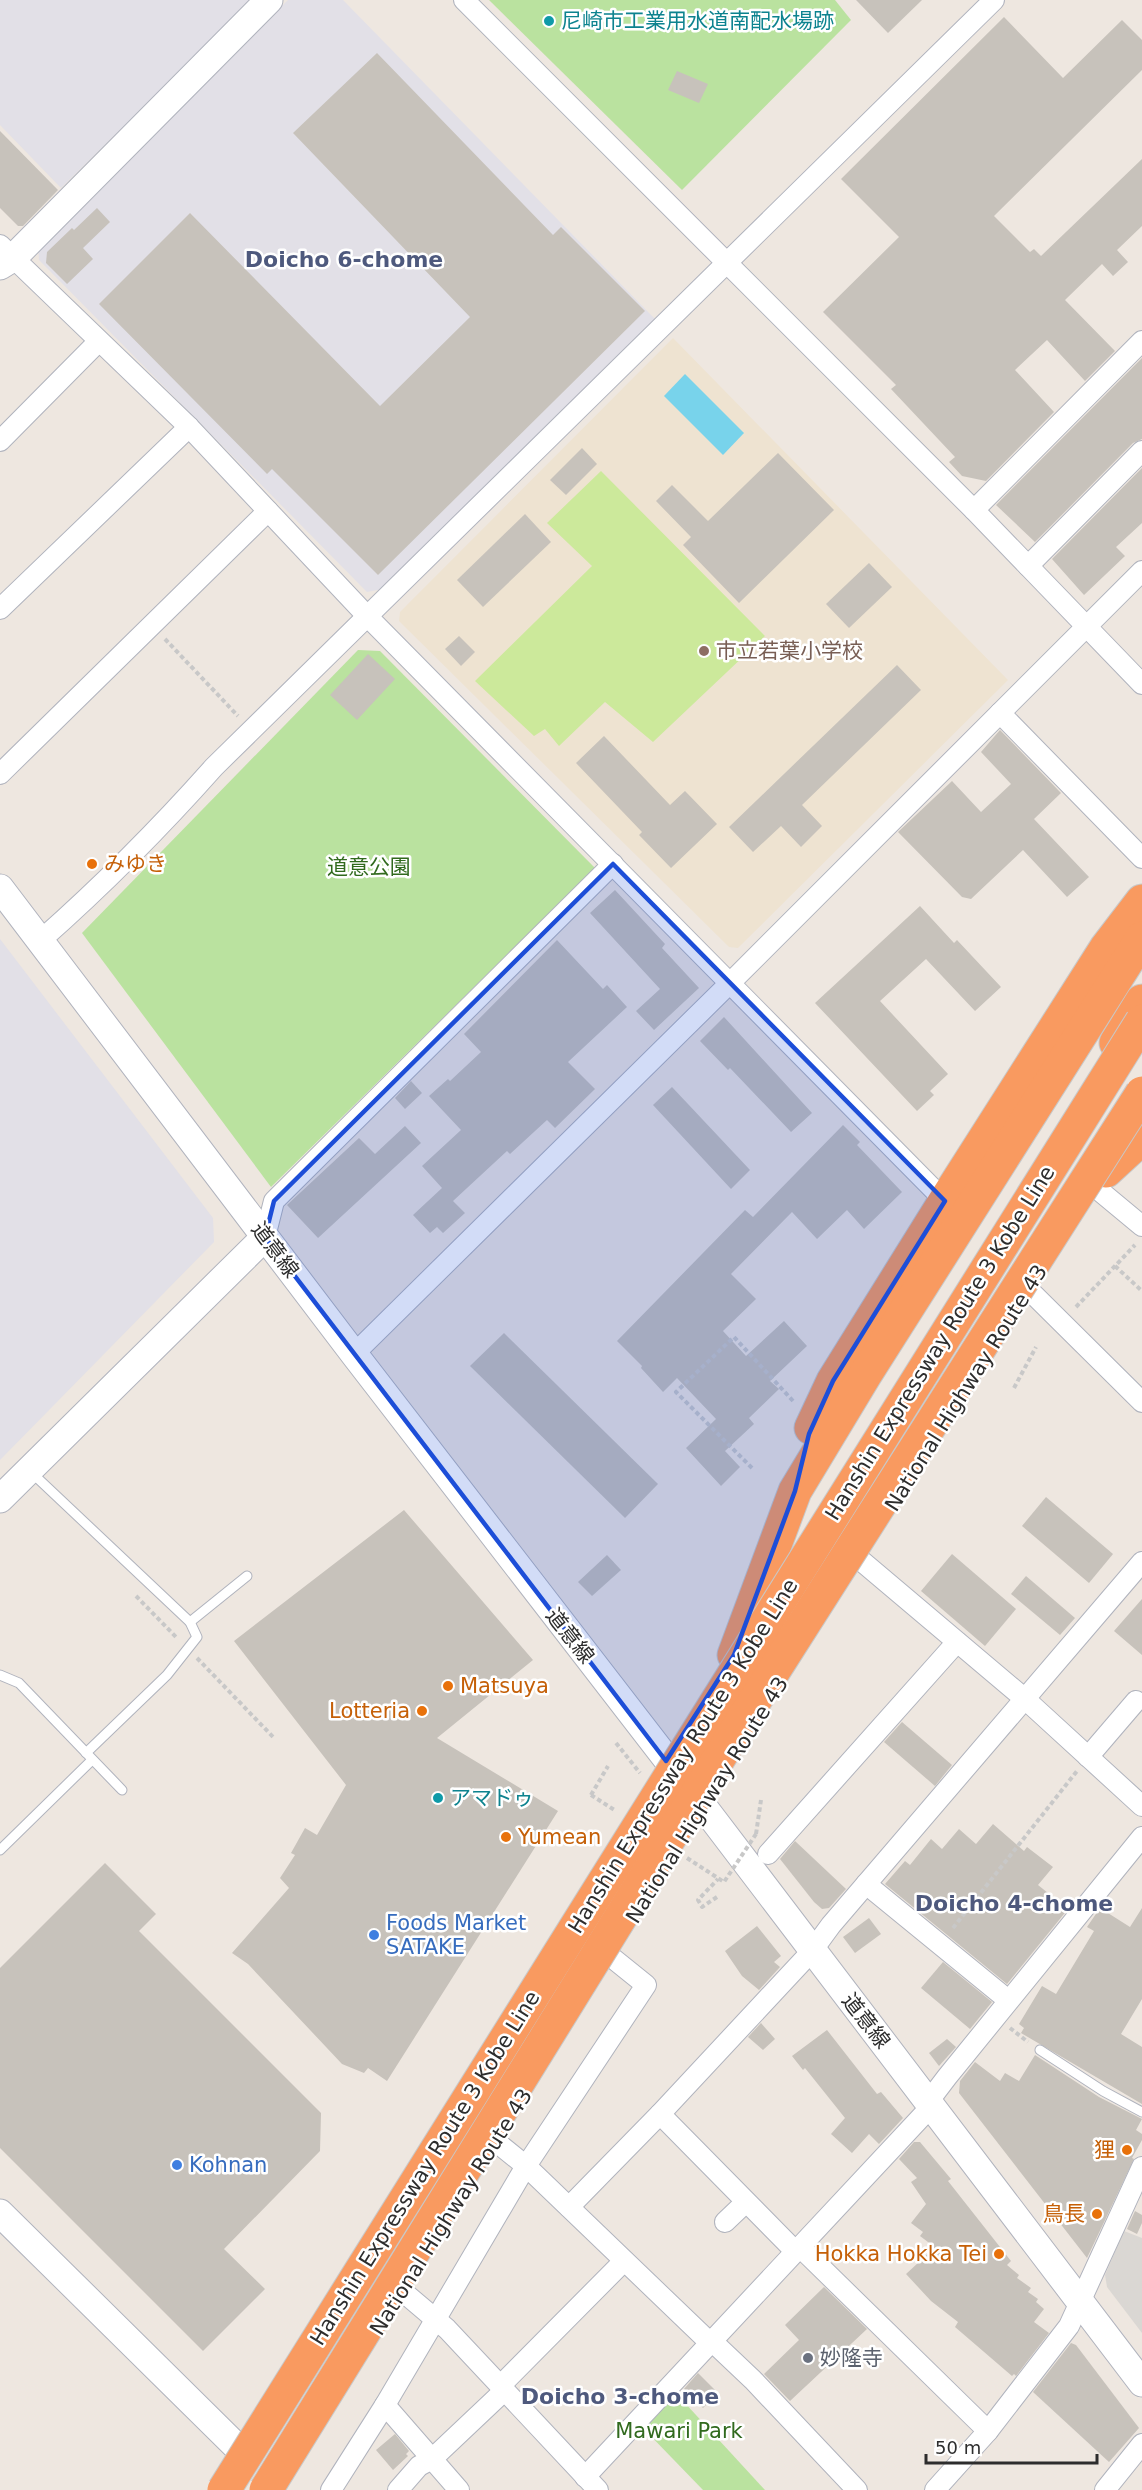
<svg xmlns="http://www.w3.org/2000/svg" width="1142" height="2490" viewBox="0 0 1142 2490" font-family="'DejaVu Sans','Noto Sans JP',sans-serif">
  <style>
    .industrial { fill: #e2e0e7 }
    .education { fill: #eee3d1 }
    .green { fill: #bae29f }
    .pitch { fill: #cce99b }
    .plaza { fill: #dad7d3 }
    .water { fill: #78d3eb }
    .building { fill: #c7c2bb }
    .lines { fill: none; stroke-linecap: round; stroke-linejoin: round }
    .lane-casing { stroke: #b0b3bd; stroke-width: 11 }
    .street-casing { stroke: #b0b3bd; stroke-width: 22 }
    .secondary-casing { stroke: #b0b3bd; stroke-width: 29 }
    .highway-casing { stroke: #c8c8c8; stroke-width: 35 }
    .path { stroke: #c8c8c8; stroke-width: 4; stroke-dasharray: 4.5 3; stroke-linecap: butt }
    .lane { stroke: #fff; stroke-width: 9 }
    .street { stroke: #fff; stroke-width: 20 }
    .secondary { stroke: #fff; stroke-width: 27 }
    .highway { stroke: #f99a60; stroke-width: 33 }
    .highway-bridge-casing { stroke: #c8c8c8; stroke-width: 35; stroke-linecap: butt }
    .path-bridge { stroke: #c8c8c8; stroke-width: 4; stroke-dasharray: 4.5 3; stroke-linecap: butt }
    .highway-bridge { stroke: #f99a60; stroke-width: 33 }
    .marked { fill: #1d4ed8; fill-opacity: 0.2; stroke: #1d4ed8; stroke-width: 4.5; stroke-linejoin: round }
    .culture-dot { fill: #0f9aa8; stroke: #fff; stroke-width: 2 }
    .education-dot { fill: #8d6e63; stroke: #fff; stroke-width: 2 }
    .food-dot { fill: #e8710a; stroke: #fff; stroke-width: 2 }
    .shop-dot { fill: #3f7fe0; stroke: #fff; stroke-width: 2 }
    .worship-dot { fill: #6b7280; stroke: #fff; stroke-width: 2 }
    .labels { text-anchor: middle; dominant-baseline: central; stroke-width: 5; stroke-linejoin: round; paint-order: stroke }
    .culture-label { font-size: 21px; fill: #0d838f; stroke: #fff; text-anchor: start }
    .education-label { font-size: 21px; fill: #785e54; stroke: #fff; text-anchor: start }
    .food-label { font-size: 21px; fill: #c56008; stroke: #fff; text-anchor: end }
    .park-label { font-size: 21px; fill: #316a1e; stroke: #fff }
    .street-label { font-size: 21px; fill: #2d2d2d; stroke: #fff }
    .shop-label { font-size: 21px; fill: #366cbe; stroke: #fff; text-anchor: start }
    .worship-label { font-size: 21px; fill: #5b616d; stroke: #fff; text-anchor: start }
    .neighbourhood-label { font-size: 22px; font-weight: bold; fill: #4e597d; stroke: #fff }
  </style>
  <rect width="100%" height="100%" fill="#eee7e0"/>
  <g class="industrial">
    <polygon points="0,0 252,0 61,188 0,125"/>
    <polygon points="288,0 343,0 655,319 383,589 367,592 39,260 38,245"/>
    <polygon points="0,939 213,1218 214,1242 0,1460"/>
  </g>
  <polygon class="education" points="673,338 1008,680 738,948 729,947 399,621 400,612"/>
  <g class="green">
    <polygon points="489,0 835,0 851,20 682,190"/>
    <polygon points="358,650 380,651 595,868 271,1187 82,933"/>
    <polygon points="673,2390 765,2490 703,2490 641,2426"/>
  </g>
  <polygon class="pitch" points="601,471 765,636 653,742 605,702 559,746 545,729 534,736 475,681 592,566 547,523"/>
  <polygon class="plaza" points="1124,2231 1142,2238 1142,2333 1107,2287 1105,2275"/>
  <polygon class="water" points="685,374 744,433 723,455 664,396"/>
  <g class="building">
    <polygon points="856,0 922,0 888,33"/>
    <polygon points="1004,17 1063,78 1122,20 1142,40 1142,70 994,216 1030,252 1034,249 1041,256 1142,159 1142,226 1117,250 1128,262 1113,276 1102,264 1065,300 1115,351 1085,381 1047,340 1015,370 1054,412 986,481 962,476 949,462 955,457 891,389 896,385 823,312 899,237 841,179"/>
    <polygon points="377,53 553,235 561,227 645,311 378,575 272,469 267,474 99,304 190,213 380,406 470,317 293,133"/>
    <polygon points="677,71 708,84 699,103 668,90"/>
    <polygon points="0,131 58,190 23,226 18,226 0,208"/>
    <polygon points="97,208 110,222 83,248 93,259 67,284 46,263 47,252 72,228 74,230"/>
    <polygon points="1142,358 1142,439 1133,443 1035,542 996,505"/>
    <polygon points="582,448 597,464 566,495 550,480"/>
    <polygon points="778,453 834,510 739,603 683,545 691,537 656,501 672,485 708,521"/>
    <polygon points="1142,468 1142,523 1116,547 1125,556 1084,595 1052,559"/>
    <polygon points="525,514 551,542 483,607 457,580"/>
    <polygon points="869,563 892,587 849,628 826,604"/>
    <polygon points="459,636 475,652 461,666 445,649"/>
    <polygon points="368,654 395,679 357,720 330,695"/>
    <polygon points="897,665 921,690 802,805 822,826 801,847 781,826 753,852 729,827"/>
    <polygon points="1000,730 1061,793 1034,819 1089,877 1067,897 1023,850 971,899 962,897 898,832 952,781 981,812 1011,784 981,752"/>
    <polygon points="604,736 670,805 685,791 717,824 671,868 639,835 642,832 576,763"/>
    <polygon points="615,890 665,944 662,948 699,988 654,1030 636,1011 660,989 590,913"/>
    <polygon points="920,906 954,943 957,940 1001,987 975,1011 926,959 880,1001 948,1074 930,1091 934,1095 917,1111 815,1003"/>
    <polygon points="557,940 603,989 607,985 627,1007 568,1062 595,1089 555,1128 547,1120 510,1154 507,1151 453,1201 465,1213 443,1233 437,1227 430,1233 413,1215 442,1188 422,1166 461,1130 429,1096 448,1079 450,1081 481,1052 464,1034"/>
    <polygon points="724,1017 812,1113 791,1132 730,1068 728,1070 700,1041"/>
    <polygon points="411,1081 422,1093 405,1109 395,1098"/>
    <polygon points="672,1087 750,1170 731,1189 653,1105"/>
    <polygon points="843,1125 860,1142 857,1145 902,1192 864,1229 847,1210 817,1239 792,1212 731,1274 756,1299 723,1331 746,1356 784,1321 807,1346 770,1381 779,1389 749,1418 754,1424 725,1451 740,1467 721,1486 686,1448 716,1419 677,1378 663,1392 641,1368 642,1366 617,1341 745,1210 753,1217"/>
    <polygon points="405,1126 421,1143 318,1238 287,1205 359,1138 375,1154"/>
    <polygon points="504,1333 658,1484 625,1518 470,1366"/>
    <polygon points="1046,1497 1113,1554 1089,1583 1022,1526"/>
    <polygon points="404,1510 533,1660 437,1738 558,1811 387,2081 368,2068 364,2073 342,2064 248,1964 232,1953 289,1888 280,1878 295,1855 291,1853 305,1828 317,1835 346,1785 234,1641"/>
    <polygon points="952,1554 1016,1609 985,1646 921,1591"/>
    <polygon points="607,1555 621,1570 592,1596 578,1582"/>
    <polygon points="1026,1576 1075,1618 1060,1635 1011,1594"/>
    <polygon points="1142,1599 1142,1655 1114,1631"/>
    <polygon points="902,1722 952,1765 935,1786 884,1742"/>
    <polygon points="993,1824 1024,1851 1027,1847 1053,1867 1038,1885 1068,1909 1007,1984 885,1884 905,1861 910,1865 931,1839 942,1849 959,1829 976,1844"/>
    <polygon points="795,1841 846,1889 829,1908 822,1909 814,1902 780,1859"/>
    <polygon points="105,1863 156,1914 139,1931 321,2113 320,2151 224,2249 265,2289 203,2351 0,2148 0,1968"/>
    <polygon points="1100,1908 1130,1927 1142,1908 1142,1999 1121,2034 1142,2047 1142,2104 1021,2033 1024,2028 1019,2024 1042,1986 1056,1994 1094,1931 1087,1927"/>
    <polygon points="869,1918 881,1934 855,1953 843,1937"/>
    <polygon points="757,1926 781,1956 774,1962 780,1967 759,1990 742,1976 725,1951"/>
    <polygon points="943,1962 992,2002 970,2029 921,1988"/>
    <polygon points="761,2023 775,2039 763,2050 748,2037"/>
    <polygon points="827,2030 877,2094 881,2092 903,2118 879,2144 869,2134 852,2153 831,2134 845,2118 805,2068 803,2070 792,2056"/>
    <polygon points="947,2039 956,2047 939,2066 929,2053"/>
    <polygon points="1035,2055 1099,2097 1142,2119 1136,2130 1142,2134 1142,2140 1132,2158 1134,2159 1087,2258 959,2093 960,2081 975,2062 1000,2081 1005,2073 1019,2081"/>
    <polygon points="914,2142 920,2142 951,2179 948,2181 1011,2261 1007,2265 1019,2275 1017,2278 1031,2288 1028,2292 1038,2299 1036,2302 1044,2309 1034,2322 1049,2333 1016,2376 1014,2374 1012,2376 955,2327 958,2322 931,2301 906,2274 932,2250 929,2248 932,2245 920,2236 923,2232 911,2223 926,2204 911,2182 917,2178 899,2159"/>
    <polygon points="1135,2211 1142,2215 1142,2223 1137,2234 1127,2229"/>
    <polygon points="824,2287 867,2329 790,2401 764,2374 799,2340 785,2325"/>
    <polygon points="1071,2343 1076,2345 1139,2428 1109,2462 1033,2392"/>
    <polygon points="698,2373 718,2393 703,2408 684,2389"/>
    <polygon points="395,2434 409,2451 406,2454 408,2456 393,2470 376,2450"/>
  </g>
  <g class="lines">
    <g class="lane-casing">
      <g id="lane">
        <polyline points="31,1472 190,1622 197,1637 167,1675 86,1753"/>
        <polyline points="190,1622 247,1576"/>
        <polyline points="0,1675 19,1683 122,1790"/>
        <polyline points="0,1850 92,1760"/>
        <polyline points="1040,2050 1103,2091 1142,2112"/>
      </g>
    </g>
    <g class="street-casing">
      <g id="street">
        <polyline points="464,0 974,510 1142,684"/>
        <polyline points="0,245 189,427 368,617 945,1201"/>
        <polyline points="0,441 99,341"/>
        <polyline points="974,510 1142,341"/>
        <polyline points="1028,566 1142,451"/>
        <polyline points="0,609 189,427"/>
        <polyline points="1000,713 1142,858"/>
        <polyline points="0,774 268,511"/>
        <path d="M41 940C102 886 159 829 214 767L994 0"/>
        <polyline points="1095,1187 1142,1226"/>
        <polyline points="265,1237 274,1201 613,864"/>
        <polyline points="1028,1289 1142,1402"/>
        <polyline points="354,1354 730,983 1142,571"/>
        <polyline points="858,1558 1025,1699 1142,1806"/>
        <polyline points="1088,1757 1136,1701"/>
        <polyline points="768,1854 957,1642"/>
        <polyline points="866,1884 1008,2000"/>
        <polyline points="660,2114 795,2251"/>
        <polyline points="495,2141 526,2166 703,2336 715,2344 753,2380 857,2490"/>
        <polyline points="569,2207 660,2114 812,1951 831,1925 1142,1562"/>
        <polyline points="725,2222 746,2202"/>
        <polyline points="800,2247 988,2431"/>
        <polyline points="401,2290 447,2329 598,2490"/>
        <polyline points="500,2386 624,2261"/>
        <polyline points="385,2405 459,2490"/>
        <polyline points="585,2477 925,2113 928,2102 947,2077 1142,1837"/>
        <polyline points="331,2490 385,2405 526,2166 646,1985 610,1956"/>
        <polyline points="398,2490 419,2466 432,2459 504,2391"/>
        <polyline points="935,2490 988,2431 1069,2326 1142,2167"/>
        <polyline points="1105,2490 1142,2444"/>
      </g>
    </g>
    <g class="secondary-casing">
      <g id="secondary">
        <polyline points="0,266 13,258 269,0"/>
        <polyline points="0,888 354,1354 703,1806 1142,2383"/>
        <polyline points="0,1499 265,1237"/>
        <polyline points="0,2213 238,2448"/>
      </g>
    </g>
    <g class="highway-casing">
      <g id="highway">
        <polyline points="1116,1043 1142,1001"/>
        <polyline points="1106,1171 1142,1138"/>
        <polyline points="811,1428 833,1381 945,1201 1106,948 1142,901"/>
        <polyline points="734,1655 795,1491 865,1375 1142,938"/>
      </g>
    </g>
    <g class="path">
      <polyline points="165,639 238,716"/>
      <polyline points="1115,1266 1142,1291"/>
      <polyline points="1076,1307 1135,1245"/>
      <polyline points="1014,1388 1036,1347"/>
      <polyline points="752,1468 676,1392 734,1337 793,1401"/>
      <polyline points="136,1596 177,1638"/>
      <polyline points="197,1658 275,1739"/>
      <polyline points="616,1743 640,1773"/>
      <polyline points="591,1795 608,1766"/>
      <polyline points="756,1834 761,1800"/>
      <polyline points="717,1897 702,1907 698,1900 718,1879"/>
      <polyline points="953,1928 1077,1771"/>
      <polyline points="1010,2028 1028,2042"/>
    </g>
    <use href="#lane" class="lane"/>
    <use href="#street" class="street"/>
    <use href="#secondary" class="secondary"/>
    <use href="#highway" class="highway"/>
    <g class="highway-bridge-casing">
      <g id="highway-bridge">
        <polyline points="224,2490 1142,1021"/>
        <polyline points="266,2490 745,1716 1142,1093"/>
      </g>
    </g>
    <g class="path-bridge">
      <polyline points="591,1795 616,1811"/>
      <polyline points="687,1858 724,1882 756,1834"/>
    </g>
    <use href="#highway-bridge" class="highway-bridge"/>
  </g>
  <path class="marked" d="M613 864 945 1201 833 1381 809 1434 795 1491 734 1655 666 1761 265 1237 274 1201Z"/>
  <g class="culture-dot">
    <circle cx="549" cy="21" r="6"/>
    <circle cx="438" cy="1798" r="6"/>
  </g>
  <circle class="education-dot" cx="704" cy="651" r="6"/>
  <g class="food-dot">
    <circle cx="92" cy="864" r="6"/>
    <circle cx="448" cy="1686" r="6"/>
    <circle cx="422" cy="1711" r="6"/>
    <circle cx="506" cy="1837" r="6"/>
    <circle cx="1127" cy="2150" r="6"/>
    <circle cx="1097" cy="2214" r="6"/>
    <circle cx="999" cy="2254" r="6"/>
  </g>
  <g class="shop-dot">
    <circle cx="374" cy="1935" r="6"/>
    <circle cx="177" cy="2165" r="6"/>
  </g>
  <circle class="worship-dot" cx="808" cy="2358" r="6"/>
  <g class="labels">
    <g class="culture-label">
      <text x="561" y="21">尼崎市工業用水道南配水場跡</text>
      <text x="450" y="1798">アマドゥ</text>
    </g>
    <g class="education-label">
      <text x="716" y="651">市立若葉小学校</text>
    </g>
    <g class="food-label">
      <text x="104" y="864" text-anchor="start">みゆき</text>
      <text x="460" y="1686" text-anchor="start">Matsuya</text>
      <text x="410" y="1711">Lotteria</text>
      <text x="518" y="1837" text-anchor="start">Yumean</text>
      <text x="1115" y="2150">狸</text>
      <text x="1085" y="2214">鳥長</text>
      <text x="987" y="2254">Hokka Hokka Tei</text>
    </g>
    <g class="park-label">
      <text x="369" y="867">道意公園</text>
      <text x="679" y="2431">Mawari Park</text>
    </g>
    <g class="street-label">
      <text transform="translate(275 1250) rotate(53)">道意線</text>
      <text transform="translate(940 1343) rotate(-58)">Hanshin Expressway Route 3 Kobe Line</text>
      <text transform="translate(966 1388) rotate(-58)">National Highway Route 43</text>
      <text transform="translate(570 1636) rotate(52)">道意線</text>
      <text transform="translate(683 1756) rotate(-58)">Hanshin Expressway Route 3 Kobe Line</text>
      <text transform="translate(707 1800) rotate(-58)">National Highway Route 43</text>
      <text transform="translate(866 2021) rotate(52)">道意線</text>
      <text transform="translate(425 2168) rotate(-58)">Hanshin Expressway Route 3 Kobe Line</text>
      <text transform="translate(451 2212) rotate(-58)">National Highway Route 43</text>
    </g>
    <g class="shop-label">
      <text x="386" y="1923">Foods Market<tspan x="386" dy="24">SATAKE</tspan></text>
      <text x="189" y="2165">Kohnan</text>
    </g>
    <g class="worship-label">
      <text x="820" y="2358">妙隆寺</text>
    </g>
    <g class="neighbourhood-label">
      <text x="344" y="259">Doicho 6-chome</text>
      <text x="1014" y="1903">Doicho 4-chome</text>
      <text x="620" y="2396">Doicho 3-chome</text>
    </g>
  </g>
  <path d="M926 2454v9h171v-9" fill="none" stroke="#2d2d2d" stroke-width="3"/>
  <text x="935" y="2454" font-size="18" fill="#2d2d2d" stroke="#ffffff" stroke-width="4.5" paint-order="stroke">50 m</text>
</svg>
